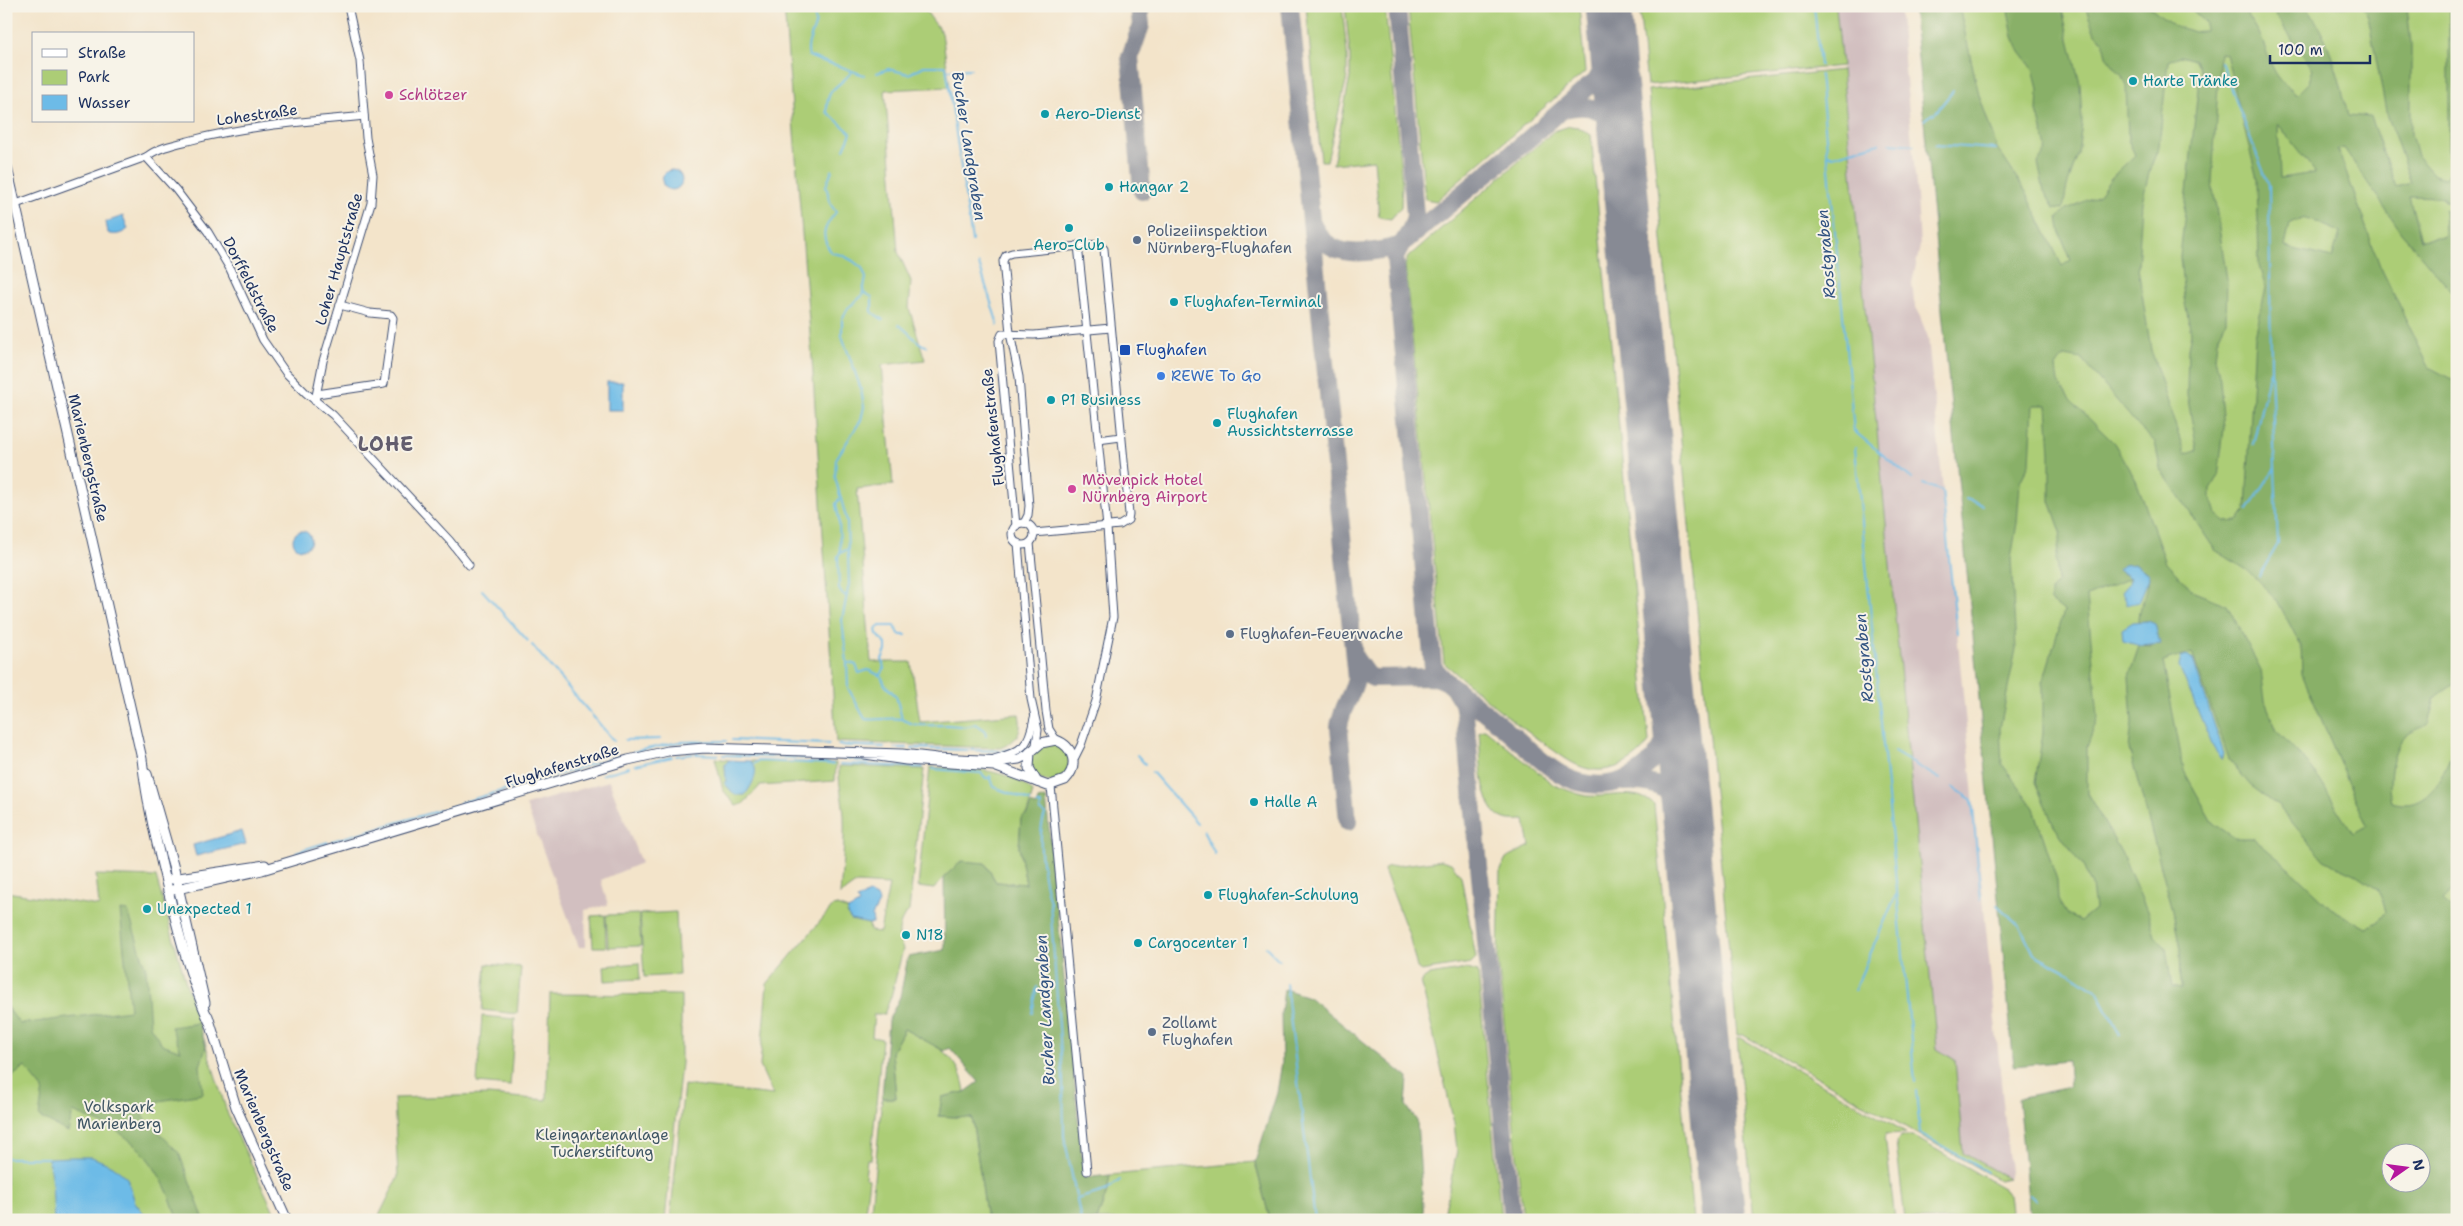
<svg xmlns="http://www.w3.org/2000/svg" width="2463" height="1226" viewBox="0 0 2463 1226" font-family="'Shantell Sans',sans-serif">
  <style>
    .industrial { fill: #d2bfc0 }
    .green { fill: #accd76; stroke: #647e6a }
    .forest { fill: #89b067; stroke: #527062; fill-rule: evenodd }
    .water { fill: #6dbbe7; stroke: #4475a2 }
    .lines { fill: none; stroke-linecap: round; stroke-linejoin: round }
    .stream { stroke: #6dbbe7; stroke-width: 2 }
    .taxiway { stroke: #878a94; stroke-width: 18 }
    .runway { stroke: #878a94; stroke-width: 45 }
    .street-casing { stroke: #3b4a6e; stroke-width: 9 }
    .secondary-casing { stroke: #3b4a6e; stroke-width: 11 }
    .street { stroke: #fff; stroke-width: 7 }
    .secondary { stroke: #fff; stroke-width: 9 }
    .culture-dot { fill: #0f9aa8; stroke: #f7f3e8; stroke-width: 2 }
    .hotel-dot { fill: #d1479c; stroke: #f7f3e8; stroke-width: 2 }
    .service-dot { fill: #5c6f8a; stroke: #f7f3e8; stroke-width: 2 }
    .transit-dot { fill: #1a4fb4; stroke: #f7f3e8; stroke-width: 2 }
    .shop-dot { fill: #3f7fe0; stroke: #f7f3e8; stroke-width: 2 }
    .labels { text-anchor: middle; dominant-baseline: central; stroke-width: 4; stroke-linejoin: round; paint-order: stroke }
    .culture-label { font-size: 15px; fill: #0d838f; stroke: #f7f3e8; text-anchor: start }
    .hotel-label { font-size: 15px; fill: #b23c85; stroke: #f7f3e8; text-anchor: start }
    .street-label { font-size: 15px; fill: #1b2f5e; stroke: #f7f3e8 }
    .service-label { font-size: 15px; fill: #4e5e75; stroke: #f7f3e8; text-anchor: start }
    .transit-label { font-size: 15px; fill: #164399; stroke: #f7f3e8; text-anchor: start }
    .shop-label { font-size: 15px; fill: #366cbe; stroke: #f7f3e8; text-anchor: start }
    .park-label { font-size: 15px; fill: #3f5664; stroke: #f7f3e8 }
    .water-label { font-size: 16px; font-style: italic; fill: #305280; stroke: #f7f3e8 }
    .district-label { font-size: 20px; font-weight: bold; letter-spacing: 1px; fill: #625d6e; stroke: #f7f3e8 }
  </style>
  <rect width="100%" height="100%" fill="#f7f3e8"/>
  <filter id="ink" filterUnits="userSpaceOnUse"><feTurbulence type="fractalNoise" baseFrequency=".02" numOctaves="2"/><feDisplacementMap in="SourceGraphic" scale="10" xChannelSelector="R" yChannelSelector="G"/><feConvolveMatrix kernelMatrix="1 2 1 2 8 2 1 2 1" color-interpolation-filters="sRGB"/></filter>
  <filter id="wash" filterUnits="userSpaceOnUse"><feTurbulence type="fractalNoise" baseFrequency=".0096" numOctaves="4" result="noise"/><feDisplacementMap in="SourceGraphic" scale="20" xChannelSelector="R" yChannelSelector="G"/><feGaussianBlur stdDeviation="1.12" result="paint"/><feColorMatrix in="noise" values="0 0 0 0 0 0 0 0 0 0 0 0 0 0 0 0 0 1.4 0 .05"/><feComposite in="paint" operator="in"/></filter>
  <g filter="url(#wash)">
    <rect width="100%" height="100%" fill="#f3e4ca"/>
    <g class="industrial">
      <polygon points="1836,6 1899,6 1917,196 1920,246 1912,283 1914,302 1928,337 2001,1081 2010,1172 2008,1178 1963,1153 1955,1060 1937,1049"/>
      <polygon points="609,781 641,863 601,880 608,905 585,910 586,947 579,947 526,805"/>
    </g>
    <g class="green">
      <path d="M784 6H922L942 33 950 87 885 90 898 252 911 281 909 308 925 360 882 365 893 485 857 489 871 662H911L920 722 1019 714C1023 733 1017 741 1000 748L836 742 812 359Z"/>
      <polygon points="1306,6 1342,6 1347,52 1347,77 1327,161 1321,161"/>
      <polygon points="1345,6 1385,6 1402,182 1401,207 1391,219 1379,217 1374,160 1333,164 1350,77 1350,55"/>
      <polygon points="1408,6 1579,6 1585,72 1436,201 1425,199"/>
      <polygon points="1639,6 1836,6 1842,66 1647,85"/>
      <polygon points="1917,6 2457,6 2457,958 2142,1042 1993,800"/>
      <polygon points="1842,70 1937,1049 1955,1060 1963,1153 2008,1178 1999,1180 1743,1035 1737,1035 1648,90"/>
      <path d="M1570 126 1578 127 1591 135 1649 742C1637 760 1612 774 1589 769 1574 766 1562 756 1549 747 1512 722 1478 692 1444 663L1405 265 1408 257 1554 131Z"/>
      <path d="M1485 729 1554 785C1565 789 1576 794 1587 796 1611 798 1636 787 1654 805L1693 1220H1523L1498 960 1500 870 1506 858 1530 846 1525 820C1519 820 1512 821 1505 819 1479 811 1481 755 1479 732Z"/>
      <circle cx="1050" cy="762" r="19"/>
      <polygon points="715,758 729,760 725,765 726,781 754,764 751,761 836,763 835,781 760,786 743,804 736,806 723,790"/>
      <path d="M839 766 924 769 909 911C898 921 896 936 903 949L891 997 884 1014H874L872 1037 882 1039 871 1159H867L865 1178 869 1179 864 1220H670L684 1085 773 1095 760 1066 767 984 834 905 848 910 847 914 851 920 869 924 870 931 880 932 889 885 857 883 840 895C842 868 845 843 844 816 843 799 838 784 839 766Z"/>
      <path d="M930 767C964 769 1007 766 1033 792L1027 814 1021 819 1019 847 1026 884 996 882 985 863 944 877 934 889 918 887Z"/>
      <polygon points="1441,860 1451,863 1461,876 1476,958 1471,963 1421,971 1417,968 1409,935 1384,870 1386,867"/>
      <polygon points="96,875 156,877 186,983 228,1115 278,1220 6,1220 6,892 99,906"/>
      <polygon points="676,912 679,975 644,977 640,914"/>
      <polygon points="639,914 641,946 608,947 606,915"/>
      <polygon points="605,915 606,947 593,947 591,916"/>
      <polygon points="639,963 640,979 605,981 604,966"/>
      <polygon points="486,964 521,967 517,1014 482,1010"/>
      <polygon points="1467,969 1478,972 1501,1220 1443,1220 1457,1150 1454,1123 1421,981 1430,975"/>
      <polygon points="550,994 681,995 681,1063 665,1220 377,1220 398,1177 394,1098 488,1095 547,1100"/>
      <polygon points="482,1016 515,1019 510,1086 477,1083"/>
      <path d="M904 1029C935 1046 960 1053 965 1092L942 1097 939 1116 972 1118 987 1220H870L882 1098H896L892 1052Z"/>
      <polygon points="1737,1038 1741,1038 1904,1131 1906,1133 1886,1134 1884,1140 1886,1144 1895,1220 1754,1220"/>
      <polygon points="1901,1136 1913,1136 2006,1190 2009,1195 2012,1220 1905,1220 1896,1142"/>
      <polygon points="1255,1162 1270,1220 1097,1220 1107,1192 1110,1175"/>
    </g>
    <g class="forest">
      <path d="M1913 6H1959L1979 95 1997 148 2026 192 2062 266 2071 260 2061 236 2058 217 2067 209 2099 195 2112 177 2135 155 2128 140 2126 86 2122 76 2106 56 2103 42 2095 34 2085 6H2149L2173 25 2194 32 2205 30 2206 23 2188 6H2242C2248 17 2258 28 2262 40 2273 67 2272 76 2297 94L2309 82 2313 69 2269 6H2306C2330 39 2339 76 2348 115L2370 117 2396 187 2411 183 2386 111 2368 16 2362 6H2407L2411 44V134L2417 156 2434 175 2444 178 2449 174V6H2457L2456 201H2444V197L2409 196 2421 240 2445 237 2444 210H2451V218H2457V259L2450 271 2457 284V298L2402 233 2344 148 2338 149 2380 266 2429 367 2457 382V682L2435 698 2428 724C2421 728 2409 732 2404 738 2390 754 2388 783 2392 802 2431 814 2445 770 2457 741V885L2442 901 2454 911 2457 909V1220H2030L2018 1098 2070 1087 2068 1061 2014 1066ZM2220 53 2226 54 2257 179 2259 265 2266 288 2255 336 2246 510 2238 521 2225 522 2216 514 2211 498V489L2218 477 2224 429 2220 379 2215 358 2217 340 2226 321 2227 279 2212 182ZM2180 56 2195 60 2200 70 2180 257 2184 298 2191 333 2188 348 2187 394 2197 450 2185 455 2151 350 2138 268 2142 202 2150 169 2159 146 2168 61ZM2278 124 2315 172V173L2280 178ZM2302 218 2320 223 2340 233 2332 258 2285 247 2290 223ZM2064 356 2082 359 2139 427 2155 442 2160 468 2215 550 2247 570 2277 600 2301 646 2302 674 2367 826 2353 833 2312 768 2277 731 2265 701 2261 670 2227 605 2194 592 2166 563 2136 480 2114 443 2071 401 2058 382 2056 367ZM2033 405H2047L2050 453V501L2061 532 2056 559 2058 582 2051 590V601L2064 611 2043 682V733L2035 782 2054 826 2083 866 2092 886 2095 909 2080 921 2067 915 2058 900 2057 880 2034 808 2002 764 2000 728 2016 649 2011 559 2017 523 2020 482 2030 462ZM2136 564 2148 574C2150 597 2137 605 2138 622L2148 621 2151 647 2139 646 2129 676 2132 722 2129 749 2173 911 2180 949 2181 989 2172 987 2166 948 2155 936 2148 913 2121 852 2087 793V747L2098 717 2087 596 2130 578 2122 573ZM2192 653 2229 759 2250 785 2278 806 2324 860 2355 874 2377 889 2383 901 2386 912 2378 922 2366 928 2331 908 2288 867 2253 838H2235L2213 823 2184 771 2163 662ZM2390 1154H2420V1184H2390Z"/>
      <polygon points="2007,6 2060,6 2063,14 2080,84 2082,122 2078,154 2067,186 2063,209 2054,208 2044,191 2038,163 2047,148 2037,111 2038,89 2033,69 2020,52 2013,37"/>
      <polygon points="1046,798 1084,1178 1110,1175 1107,1192 1097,1220 987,1220 972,1118 939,1116 942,1097 965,1092 979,1082 950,1048 944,1051 904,1029 892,1052 896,1098 882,1098 888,1021 900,997 908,957 945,950 944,877 962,861 985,863 996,882 1026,884 1019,847 1021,818 1027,814 1031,804 1036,806 1038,800"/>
      <path d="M120 910 128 911 146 969 150 1026 162 1044 181 1051 171 1027 199 1023 206 1047 200 1066 203 1094 159 1101 138 1111 179 1153 204 1220H177C169 1186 147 1148 115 1130 102 1123 87 1118 73 1112L68 1132 39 1117 43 1089 25 1067 6 1081V1006L20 1024 130 1010Z"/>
      <polygon points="1284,989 1309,997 1408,1078 1406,1105 1417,1121 1424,1220 1270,1220 1255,1162 1277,1093 1282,1062 1281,1013"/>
    </g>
    <g class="water">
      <circle cx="672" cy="180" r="10"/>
      <path d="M123 216 128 229C122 234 115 236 108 233L106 222Z"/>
      <rect x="607" y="382" width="16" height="28"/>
      <circle cx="302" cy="540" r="9"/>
      <polygon points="2136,564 2148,574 2149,578 2139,602 2126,605 2126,600 2122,592 2129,584 2130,578 2118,570 2123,565"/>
      <polygon points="2148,621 2155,624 2160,644 2141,646 2123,641 2122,629 2133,622"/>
      <polygon points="2187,656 2193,660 2224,754 2222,760 2213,747 2179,666 2181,658"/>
      <path d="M729 760 751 761C761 771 752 785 745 795H735L724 783 726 781 725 764Z"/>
      <polygon points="242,831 246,844 196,856 193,845"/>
      <polygon points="868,893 878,898 879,903 872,916 873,923 869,924 851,920 847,914 848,910 859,904 857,900"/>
      <polygon points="71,1157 92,1157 113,1166 127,1178 135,1202 149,1220 54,1220 52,1182 48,1158"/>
    </g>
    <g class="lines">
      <g class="stream">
        <path d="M804 6C807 10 813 14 815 18 819 26 804 41 809 56 823 63 838 64 852 71 839 89 826 85 827 112L851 133 844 149"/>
        <polyline points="1814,6 1820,65"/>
        <polyline points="2221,62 2269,186 2271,369 2278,544 2259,576"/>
        <polyline points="948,70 971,69"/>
        <polyline points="852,71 864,75"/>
        <polyline points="877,73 888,69 909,74 924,66 946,66 972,241"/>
        <polyline points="1820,75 1854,431 1912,479"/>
        <polyline points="1924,120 1936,112 1953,91"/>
        <polyline points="1890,143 1914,145"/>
        <polyline points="1935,145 1996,149"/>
        <polyline points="1828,154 1833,156 1879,143"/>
        <path d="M832 170 826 186 831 205 836 212C824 227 819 236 832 253L842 255 853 261 862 268 866 278 862 296 848 308 842 319V336L861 389 864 407 861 420 836 459 835 477 847 521 849 584 842 620 847 662 856 665 859 673 868 670 881 676 885 685 896 696 902 719C918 729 931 724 949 725 959 726 966 728 976 724L985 730 986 736"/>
        <polyline points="979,264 998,325"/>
        <polyline points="863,292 872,297 872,312 883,320"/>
        <path d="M899 325C911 332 913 342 926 346"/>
        <polyline points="2253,444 2270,371"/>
        <polyline points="1855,448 1915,1082"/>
        <polyline points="1923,484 1942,491 1957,633"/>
        <polyline points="839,499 836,504 839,519 840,553"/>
        <polyline points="1966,499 1983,505"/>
        <polyline points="2248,510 2275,468"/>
        <polyline points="846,550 840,553 838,556 839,589 842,594 847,596"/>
        <polyline points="482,590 528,641"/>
        <polyline points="532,645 614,741"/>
        <path d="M847 662 848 688 865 719C878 721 888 717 902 719"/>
        <polyline points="881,675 884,669 882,659 886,651 886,644 877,634 876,629 880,626 894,626 900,635 906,635"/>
        <polyline points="625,740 660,739"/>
        <polyline points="732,740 829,744"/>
        <polyline points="838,745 884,747"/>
        <polyline points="895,748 907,748"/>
        <polyline points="912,748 999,751"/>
        <polyline points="1002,751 1012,749"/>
        <polyline points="633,752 679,742 726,741"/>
        <polyline points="1894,752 1940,779"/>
        <polyline points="696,754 718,755"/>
        <polyline points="723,755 833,759"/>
        <polyline points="1137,755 1145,764"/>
        <polyline points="676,756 693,754"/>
        <polyline points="840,758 850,759"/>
        <polyline points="854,760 870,762"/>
        <polyline points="754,764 758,761 833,764"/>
        <polyline points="840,764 923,767"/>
        <polyline points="635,765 672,757"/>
        <polyline points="578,768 619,756"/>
        <polyline points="933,769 981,773 986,778 990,778"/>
        <polyline points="1152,772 1197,823"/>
        <polyline points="601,775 629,767"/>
        <polyline points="990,776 994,787 1030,801"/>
        <polyline points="1953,787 1972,800 1981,900"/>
        <polyline points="460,803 577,769"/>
        <path d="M1037 804H1041L1040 810 1045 814C1036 836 1043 879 1050 902L1063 1080 1064 1136 1081 1220"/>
        <polyline points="1203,831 1215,854"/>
        <polyline points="332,841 455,806"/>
        <polyline points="296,852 328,842"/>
        <polyline points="1997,905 2020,926 2034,954 2072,974 2098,992 2120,1035"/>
        <polyline points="1266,947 1279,960"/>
        <polyline points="1286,984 1315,1220"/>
        <polyline points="1854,991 1896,895"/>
        <polyline points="1032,1013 1037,987"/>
        <polyline points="1916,1091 1920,1133 1987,1172"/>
        <polyline points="6,1158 48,1158"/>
        <polyline points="2029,1194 2035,1200"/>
        <polyline points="1077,1199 1105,1191 1120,1180"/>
        <polyline points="2037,1213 2046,1220"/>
      </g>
      <g class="taxiway">
        <polyline points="1139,6 1141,25 1130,57 1142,191"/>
        <path d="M1290 6 1356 679C1352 696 1341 709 1339 727L1348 822"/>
        <path d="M1397 6 1415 215C1413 232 1401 242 1395 258L1433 667 1446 681C1468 699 1490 716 1511 734 1532 751 1553 775 1579 782 1598 787 1613 785 1631 777 1658 763 1668 739 1675 710"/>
        <path d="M1564 109C1592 102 1605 110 1620 134"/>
        <path d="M1313 225C1328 261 1368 254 1399 246L1524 143 1595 81 1606 67 1612 49"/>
        <polyline points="1355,658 1367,675 1373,678 1434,677 1446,681"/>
        <polyline points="1455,690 1463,703 1465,715 1512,1220"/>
        <path d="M1624 782C1662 780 1676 791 1686 828"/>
      </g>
      <polyline class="runway" points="1608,6 1723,1220"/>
    </g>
  </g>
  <g filter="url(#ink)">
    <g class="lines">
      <g class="street-casing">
        <g id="street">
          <polyline points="146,157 176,190 208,232 230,269 263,340 286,373 306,393 333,415 450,541 469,565"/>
          <path d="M16 204 146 157C159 147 176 144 192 140 249 125 306 122 364 116"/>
          <polyline points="317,394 384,384 393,318 391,315 370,313 340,305"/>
          <polyline points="315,401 323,361 371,203 373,175 366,138 360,61 348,6"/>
          <polyline points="1098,440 1121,437"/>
          <polyline points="1024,523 1028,515 1029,506 1019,377 1010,333 1003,261 1006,255 1012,253 1099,244 1104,249 1129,514 1128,520 1120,525 1034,533"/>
          <circle cx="1023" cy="534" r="11"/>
          <polyline points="1016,526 999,341 1002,334 1034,335 1111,328"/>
          <polyline points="1018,543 1031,699 1038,730 1036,745"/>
          <polyline points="1030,543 1046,711 1049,729 1056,740"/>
          <path d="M994 759C1022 750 1028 749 1034 718"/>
          <polyline points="1074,759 1081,745 1096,701 1113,617 1107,527 1078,245"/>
          <polyline points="1051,786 1087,1171"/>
        </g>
      </g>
      <g class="secondary-casing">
        <g id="secondary">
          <path d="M6 163 142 759C147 805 158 849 169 894 180 938 191 980 209 1021"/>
          <polyline points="1030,752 1029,768 1037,782"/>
          <polyline points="147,774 173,865 205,1003"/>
          <polyline points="172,879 265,865"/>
          <path d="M168 891 262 870 628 760 668 751 705 748 902 754 937 758 1003 761 1019 759 1027 755 1041 743 1056 740C1074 747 1079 766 1065 780L1048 786 994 766 906 760 865 754"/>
          <polyline points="208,1016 236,1107 287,1220"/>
        </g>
      </g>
      <use href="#street" class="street"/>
      <use href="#secondary" class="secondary"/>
    </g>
  </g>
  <g class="culture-dot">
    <circle cx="2133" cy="81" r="5"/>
    <circle cx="1045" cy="114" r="5"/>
    <circle cx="1109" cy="187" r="5"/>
    <circle cx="1069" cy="228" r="5"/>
    <circle cx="1174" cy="302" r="5"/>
    <circle cx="1051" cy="400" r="5"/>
    <circle cx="1217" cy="423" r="5"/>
    <circle cx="1254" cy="802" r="5"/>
    <circle cx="1208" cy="895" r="5"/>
    <circle cx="147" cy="909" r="5"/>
    <circle cx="906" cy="935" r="5"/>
    <circle cx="1138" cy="943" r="5"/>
  </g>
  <g class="hotel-dot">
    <circle cx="389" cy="95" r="5"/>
    <circle cx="1072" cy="489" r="5"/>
  </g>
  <g class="service-dot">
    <circle cx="1137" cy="240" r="5"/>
    <circle cx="1230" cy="634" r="5"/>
    <circle cx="1152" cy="1032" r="5"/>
  </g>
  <rect class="transit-dot" x="1119" y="344" width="12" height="12" rx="2.5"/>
  <circle class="shop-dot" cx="1161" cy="376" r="5"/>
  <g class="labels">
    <g class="culture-label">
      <text x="2143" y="81">Harte Tränke</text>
      <text x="1055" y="114">Aero-Dienst</text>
      <text x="1119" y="187">Hangar 2</text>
      <text x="1069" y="245" text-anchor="middle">Aero-Club</text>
      <text x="1184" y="302">Flughafen-Terminal</text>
      <text x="1061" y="400">P1 Business</text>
      <text x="1227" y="414">Flughafen<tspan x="1227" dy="17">Aussichtsterrasse</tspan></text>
      <text x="1264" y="802">Halle A</text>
      <text x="1218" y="895">Flughafen-Schulung</text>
      <text x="157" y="909">Unexpected 1</text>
      <text x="916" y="935">N18</text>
      <text x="1148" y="943">Cargocenter 1</text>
    </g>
    <g class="hotel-label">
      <text x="399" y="95">Schlötzer</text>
      <text x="1082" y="480">Mövenpick Hotel<tspan x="1082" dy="17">Nürnberg Airport</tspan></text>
    </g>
    <g class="street-label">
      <text transform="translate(257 115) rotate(-8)">Lohestraße</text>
      <text transform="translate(339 259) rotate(-74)">Loher Hauptstraße</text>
      <text transform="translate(251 285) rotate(63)">Dorffeldstraße</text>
      <text transform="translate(993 427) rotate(-96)">Flughafenstraße</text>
      <text transform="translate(88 458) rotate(77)">Marienbergstraße</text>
      <text transform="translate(562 766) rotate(-17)">Flughafenstraße</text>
      <text transform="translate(264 1130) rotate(67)">Marienbergstraße</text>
    </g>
    <g class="service-label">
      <text x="1147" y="231">Polizeiinspektion<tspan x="1147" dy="17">Nürnberg-Flughafen</tspan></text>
      <text x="1240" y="634">Flughafen-Feuerwache</text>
      <text x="1162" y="1023">Zollamt<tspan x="1162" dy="17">Flughafen</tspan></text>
    </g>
    <g class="transit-label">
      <text x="1136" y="350">Flughafen</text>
    </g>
    <g class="shop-label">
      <text x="1171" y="376">REWE To Go</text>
    </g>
    <g class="park-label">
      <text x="119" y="1107">Volkspark<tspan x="119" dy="17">Marienberg</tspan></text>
      <text x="602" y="1135">Kleingartenanlage<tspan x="602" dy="17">Tucherstiftung</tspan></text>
    </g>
    <g class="water-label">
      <text transform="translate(969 146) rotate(81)">Bucher Landgraben</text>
      <text transform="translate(1826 254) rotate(-95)">Rostgraben</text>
      <text transform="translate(1864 658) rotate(-95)">Rostgraben</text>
      <text transform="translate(1045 1010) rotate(-93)">Bucher Landgraben</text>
    </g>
    <g class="district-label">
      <text x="386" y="444">LOHE</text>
    </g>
  </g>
  <rect width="2463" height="1226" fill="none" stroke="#f7f3e8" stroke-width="25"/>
  <rect x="32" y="32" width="162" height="90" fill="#f7f3e8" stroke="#9fa5b1"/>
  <rect x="42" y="49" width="25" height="8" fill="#ffffff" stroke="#9fa5b1"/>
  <text x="78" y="58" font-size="15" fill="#1b2f5e">Straße</text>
  <rect x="42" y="70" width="25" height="15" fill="#accd76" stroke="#9fa5b1"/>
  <text x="78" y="82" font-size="15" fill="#1b2f5e">Park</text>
  <rect x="42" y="95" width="25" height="15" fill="#6dbbe7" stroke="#9fa5b1"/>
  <text x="78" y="108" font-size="15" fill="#1b2f5e">Wasser</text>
  <g transform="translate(2406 1168) rotate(76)"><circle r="24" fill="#f7f3e8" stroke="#9fa5b1"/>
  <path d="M0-4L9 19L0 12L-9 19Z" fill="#b5179e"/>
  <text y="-8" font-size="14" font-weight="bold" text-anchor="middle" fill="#1b2f5e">N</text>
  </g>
  <path d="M2270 55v8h100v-8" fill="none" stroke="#1b2f5e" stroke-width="2.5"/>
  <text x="2278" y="55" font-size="15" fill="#1b2f5e" stroke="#f7f3e8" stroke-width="4" paint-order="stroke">100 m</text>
</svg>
